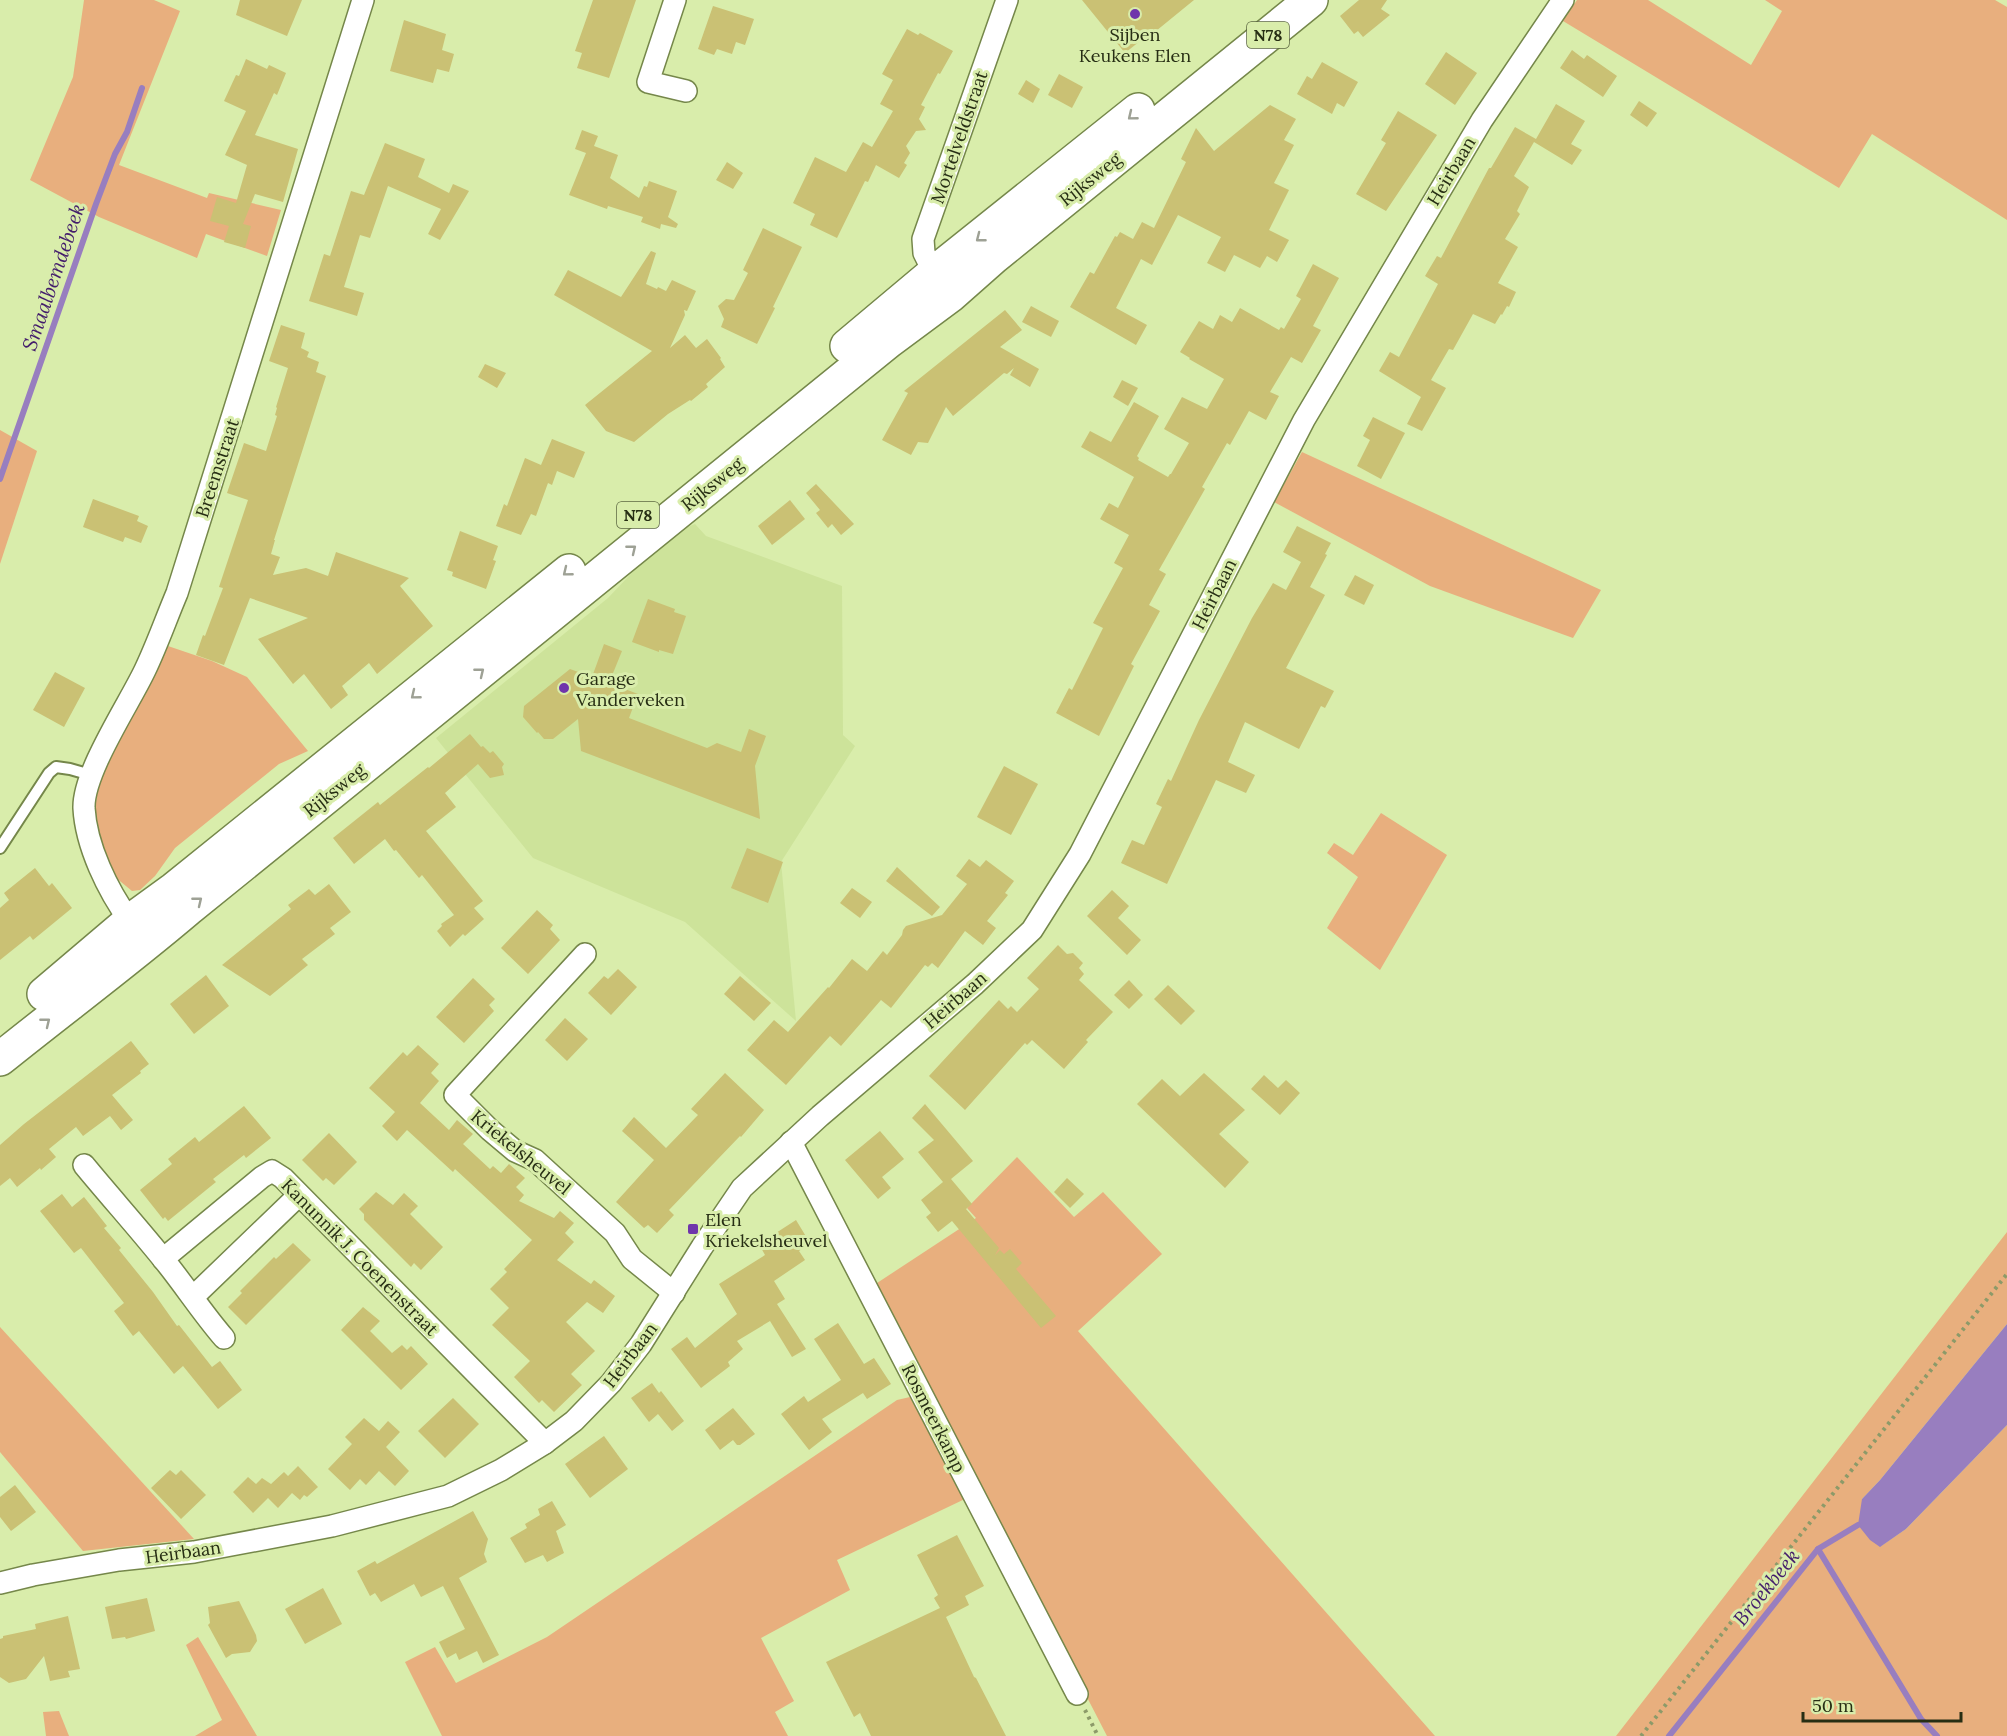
<svg xmlns="http://www.w3.org/2000/svg" width="2007" height="1736" viewBox="0 0 2007 1736" font-family="Lora,serif">
  <style>
    .built { fill: #cde39a }
    .green { fill: #e8af7e }
    .water { fill: #987ebf }
    .lines { fill: none; stroke-linecap: round; stroke-linejoin: round }
    .stream { stroke: #987ebf; stroke-width: 6 }
    .building { fill: #cac174 }
    .service-casing { stroke: #75874a; stroke-width: 14 }
    .minor-casing { stroke: #75874a; stroke-width: 24 }
    .primary-casing { stroke: #75874a; stroke-width: 36 }
    .path { stroke: #8c9a69; stroke-width: 4; stroke-dasharray: 3 4.5; stroke-linecap: butt }
    .service { stroke: #fff; stroke-width: 10 }
    .minor { stroke: #fff; stroke-width: 21 }
    .primary { stroke: #fff; stroke-width: 33 }
    .oneway { stroke: #9ea195 }
    .poi-dot { fill: #6f35ab; stroke: #d9edab; stroke-width: 2 }
    .labels { text-anchor: middle; dominant-baseline: central; stroke-width: 6; stroke-linejoin: round; paint-order: stroke }
    .shield { fill: #d9edab; stroke: #5c6741; stroke-width: 1.5 }
    .shield-label { font-size: 16px; font-weight: bold; fill: #272e14 }
    .poi-label { font-size: 18px; fill: #272e14; stroke: #d9edab; text-anchor: start }
    .street-label { font-size: 18px; fill: #272e14; stroke: #d9edab }
    .water-label { font-size: 20px; font-style: italic; fill: #431d6b; stroke: #d9edab }
  </style>
  <rect width="100%" height="100%" fill="#d9edab"/>
  <polygon class="built" points="695,524 706,536 842,586 843,735 855,746 781,862 796,1021 685,922 533,858 436,738 608,598 645,559 683,529"/>
  <g class="green">
    <polygon points="84,0 154,0 180,11 119,165 207,198 209,193 281,210 267,256 206,234 197,258 99,217 30,180 73,77"/>
    <polygon points="1577,0 1648,0 1751,65 1782,11 1765,0 1995,0 2007,7 2007,220 1872,134 1839,188 1563,21"/>
    <polygon points="0,430 37,451 0,564"/>
    <polygon points="1302,452 1601,590 1573,638 1430,586 1274,502"/>
    <polygon points="168,646 212,661 247,677 308,751 279,764 175,848 155,876 140,890 132,891 115,877 105,861 94,818 99,779"/>
    <polygon points="1381,813 1447,855 1380,970 1327,928 1358,877 1327,853 1334,843 1353,855"/>
    <polygon points="1017,1157 1074,1217 1103,1192 1162,1254 1078,1331 1435,1736 1107,1736 874,1285 976,1218 967,1208"/>
    <polygon points="2007,1232 2007,1324 1880,1480 1862,1499 1881,1546 1906,1529 2007,1425 2007,1736 1616,1736"/>
    <polygon points="0,1327 194,1539 83,1551 0,1452"/>
    <polygon points="910,1397 967,1498 837,1560 850,1590 761,1638 794,1701 775,1712 788,1736 442,1736 405,1662 435,1647 456,1683 547,1637 897,1400"/>
    <polygon points="198,1637 257,1736 195,1736 222,1720 186,1645"/>
    <polygon points="59,1711 69,1736 46,1736 43,1712"/>
  </g>
  <polygon class="water" points="2007,1324 2007,1425 1906,1529 1880,1547 1870,1540 1858,1525 1862,1499 1880,1480"/>
  <g class="lines">
    <g class="stream">
      <polyline points="0,479 96,204 115,154 127,132 142,88"/>
      <polyline points="1818,1549 1921,1719 1937,1736"/>
      <polyline points="1669,1736 1818,1549 1858,1525"/>
    </g>
  </g>
  <g class="building">
    <polygon points="240,0 302,0 287,36 236,15"/>
    <polygon points="593,0 636,0 609,78 577,68 582,53 575,51"/>
    <polygon points="1082,0 1194,0 1156,31 1155,29 1125,53"/>
    <polygon points="1359,0 1387,0 1381,9 1390,15 1363,37 1358,31 1354,34 1340,16"/>
    <polygon points="713,6 754,19 745,45 736,42 732,54 717,49 714,55 698,49"/>
    <polygon points="404,20 446,34 442,50 454,54 449,72 437,69 433,83 390,71"/>
    <polygon points="907,29 918,35 920,33 953,51 940,74 938,73 921,105 925,107 919,119 926,130 916,131 906,146 910,153 904,163 907,165 899,178 876,165 868,182 865,181 837,238 810,225 815,214 793,203 815,157 846,172 863,142 872,147 893,111 880,104 893,80 882,74"/>
    <polygon points="1572,50 1584,59 1587,55 1617,76 1603,97 1560,68"/>
    <polygon points="1446,52 1477,73 1455,105 1425,84"/>
    <polygon points="246,59 267,69 269,65 286,73 277,95 274,93 255,135 298,149 283,202 255,194 243,224 251,226 245,248 224,242 229,226 210,221 217,197 236,203 247,165 225,155 246,111 224,101 236,75 239,76"/>
    <polygon points="1322,62 1358,82 1344,107 1337,103 1332,114 1297,94 1307,76 1312,79"/>
    <polygon points="1059,74 1083,87 1072,108 1048,95"/>
    <polygon points="1026,80 1040,89 1033,103 1018,94"/>
    <polygon points="1639,101 1657,113 1647,127 1630,115"/>
    <polygon points="1556,104 1585,121 1571,144 1582,150 1572,165 1534,142 1514,176 1529,187 1517,211 1520,214 1505,239 1518,247 1498,283 1516,292 1509,307 1507,306 1502,315 1501,314 1495,324 1473,314 1453,350 1449,349 1431,380 1446,388 1422,431 1407,424 1421,397 1379,371 1390,352 1399,357 1438,284 1425,276 1437,256 1441,258 1489,168 1491,168 1515,127 1536,139"/>
    <polygon points="1270,105 1296,119 1284,140 1294,145 1274,183 1289,190 1269,230 1289,240 1277,262 1267,256 1260,268 1234,255 1225,272 1207,263 1221,237 1178,215 1152,265 1141,259 1116,308 1147,325 1136,345 1070,307 1090,272 1094,274 1115,236 1117,237 1120,232 1133,239 1142,222 1154,228 1186,162 1181,159 1196,128 1214,151"/>
    <polygon points="1398,111 1437,135 1386,211 1356,194 1386,143 1381,140"/>
    <polygon points="582,130 598,136 594,146 618,155 610,178 639,198 644,186 647,187 649,181 677,191 668,217 678,224 676,228 661,224 660,229 641,222 643,217 608,206 607,209 569,195 586,153 575,149"/>
    <polygon points="385,143 425,159 418,177 449,193 453,184 469,191 440,240 428,234 441,209 388,186 370,238 360,235 344,287 364,293 357,316 309,301 324,254 330,256 351,191 364,195"/>
    <polygon points="727,162 743,173 733,189 716,180"/>
    <polygon points="763,228 802,247 773,307 775,308 757,344 721,327 724,319 718,306 726,299 734,300 748,273 743,270"/>
    <polygon points="651,251 656,253 646,284 657,289 658,287 666,291 672,280 696,291 687,311 684,310 685,315 670,348 685,335 696,348 707,339 721,358 720,359 725,367 706,384 708,387 691,401 690,400 668,414 634,442 606,431 585,405 652,351 554,295 568,270 621,297"/>
    <polygon points="1313,264 1339,278 1313,326 1321,330 1302,363 1291,357 1270,392 1279,396 1266,420 1249,411 1230,445 1227,443 1202,487 1205,489 1159,570 1166,574 1149,605 1160,611 1131,664 1134,666 1099,736 1056,713 1069,688 1072,690 1103,628 1093,623 1123,568 1114,563 1129,535 1100,519 1109,503 1118,508 1134,477 1081,447 1090,431 1111,442 1134,402 1159,416 1137,456 1139,458 1138,460 1168,477 1170,474 1171,474 1189,443 1164,429 1182,397 1207,409 1224,379 1189,359 1190,358 1180,352 1199,321 1213,329 1220,315 1232,322 1240,308 1279,330 1281,327 1284,329 1301,299 1296,296"/>
    <polygon points="1031,306 1059,321 1051,337 1022,322"/>
    <polygon points="1005,310 1022,330 1000,347 1039,369 1030,387 1010,375 1014,368 1007,374 1004,373 953,416 946,407 928,443 918,442 911,455 882,440 908,393 904,391"/>
    <polygon points="281,325 305,333 301,348 309,352 307,357 319,362 316,372 326,376 274,540 275,540 271,554 280,557 273,575 306,568 328,576 336,552 409,578 400,586 433,626 377,674 369,663 342,686 348,695 331,709 304,674 293,684 258,639 308,618 250,598 224,665 196,655 203,635 205,636 223,588 219,587 248,500 227,493 244,443 266,451 277,416 275,415 277,408 276,407 288,368 269,361"/>
    <polygon points="485,364 506,373 497,388 478,377"/>
    <polygon points="1122,380 1138,388 1128,406 1113,397"/>
    <polygon points="1373,417 1405,433 1381,479 1357,466 1370,440 1363,436"/>
    <polygon points="552,439 585,452 574,478 557,471 552,485 548,483 536,516 531,514 521,535 496,526 504,504 507,506 525,458 541,465"/>
    <polygon points="816,484 854,524 841,535 832,524 828,528 816,513 820,510 806,493"/>
    <polygon points="93,499 139,516 137,521 148,526 141,543 125,537 123,542 83,527"/>
    <polygon points="790,500 805,519 772,545 758,526"/>
    <polygon points="1297,526 1331,543 1325,554 1327,555 1310,587 1325,595 1286,668 1334,691 1325,708 1321,706 1299,749 1245,722 1228,762 1255,775 1246,793 1216,780 1167,884 1121,863 1132,840 1144,845 1162,807 1156,804 1168,779 1171,781 1199,720 1252,618 1273,583 1286,590 1301,562 1283,552"/>
    <polygon points="460,531 498,546 493,560 496,561 486,589 452,576 453,572 447,570"/>
    <polygon points="1355,575 1374,585 1364,605 1344,595"/>
    <polygon points="648,599 675,609 674,612 686,616 673,654 659,650 659,652 632,642"/>
    <polygon points="604,644 622,651 609,683 638,694 629,718 707,748 717,743 741,752 749,729 766,736 755,766 760,819 581,751 578,719 553,739 544,739 538,732 537,733 523,717 524,706 570,669 592,677"/>
    <polygon points="55,672 85,688 64,727 33,710"/>
    <polygon points="470,734 481,747 483,746 490,753 493,751 504,764 502,767 504,775 490,778 478,764 445,793 456,807 426,831 483,901 474,908 484,919 465,936 463,934 450,947 437,931 442,926 441,924 454,915 422,875 419,878 396,850 394,851 385,839 354,864 333,838 378,802 380,805 428,767 429,768"/>
    <polygon points="1004,766 1038,784 1011,835 977,817"/>
    <polygon points="747,848 783,862 768,903 731,888"/>
    <polygon points="969,859 980,867 986,860 1014,881 1005,893 1008,895 987,921 996,928 983,945 965,931 938,968 932,963 928,967 925,965 891,1008 881,1000 841,1046 830,1036 786,1085 747,1050 774,1020 788,1032 828,987 829,988 852,959 867,971 883,951 887,955 902,935 903,930 906,926 942,915 967,884 956,876"/>
    <polygon points="897,867 940,907 932,916 886,881"/>
    <polygon points="35,868 49,886 52,883 72,908 33,940 30,936 0,960 0,908 9,900 4,893"/>
    <polygon points="329,884 351,912 330,928 335,934 302,959 308,965 270,996 222,965 291,909 288,905 309,889 315,895"/>
    <polygon points="852,888 872,902 860,918 840,903"/>
    <polygon points="1112,890 1129,906 1118,918 1141,940 1127,955 1087,916"/>
    <polygon points="537,910 553,925 550,929 560,940 528,974 501,948"/>
    <polygon points="1058,945 1067,954 1073,953 1083,963 1079,968 1084,974 1079,980 1113,1012 1086,1040 1088,1042 1064,1069 1032,1040 1027,1045 1025,1043 965,1110 929,1076 999,1000 1008,1009 1011,1006 1017,1012 1039,989 1027,978"/>
    <polygon points="618,969 637,987 611,1015 588,993 604,976 608,979"/>
    <polygon points="206,975 229,1006 194,1034 170,1004"/>
    <polygon points="740,976 771,1003 754,1021 724,994"/>
    <polygon points="473,978 495,999 489,1005 494,1011 464,1043 436,1017"/>
    <polygon points="1129,980 1143,995 1129,1009 1114,995"/>
    <polygon points="1168,985 1195,1011 1181,1025 1154,999"/>
    <polygon points="565,1018 588,1039 567,1061 545,1040"/>
    <polygon points="131,1041 149,1064 140,1071 141,1073 112,1095 133,1120 121,1130 110,1116 83,1136 76,1127 49,1149 56,1157 41,1170 40,1168 17,1187 10,1178 0,1186 0,1145 24,1124"/>
    <polygon points="418,1045 439,1064 431,1073 439,1081 420,1103 449,1130 457,1120 473,1134 463,1144 490,1169 493,1166 501,1173 509,1164 525,1178 516,1187 524,1195 519,1201 554,1218 560,1211 574,1223 565,1233 574,1242 557,1260 591,1284 594,1280 615,1296 603,1313 587,1302 566,1322 595,1351 571,1374 582,1385 554,1412 542,1400 539,1403 514,1377 530,1361 492,1325 509,1308 490,1289 507,1272 504,1269 532,1240 455,1169 453,1172 407,1130 397,1141 382,1126 395,1112 369,1088 403,1052 407,1056"/>
    <polygon points="725,1073 764,1110 741,1137 740,1136 669,1210 674,1215 657,1233 648,1225 644,1228 616,1202 654,1160 622,1131 634,1117 666,1148 698,1115 691,1109"/>
    <polygon points="1204,1073 1245,1110 1219,1134 1249,1162 1225,1188 1137,1104 1162,1079 1180,1096"/>
    <polygon points="1264,1075 1278,1088 1286,1080 1300,1093 1280,1115 1251,1089"/>
    <polygon points="925,1104 973,1161 951,1179 972,1204 966,1209 999,1248 995,1255 1000,1250 1004,1254 1010,1249 1022,1263 1016,1269 1056,1316 1041,1328 952,1221 938,1232 926,1217 931,1213 921,1200 943,1182 918,1152 934,1140 912,1118"/>
    <polygon points="244,1106 271,1138 246,1158 244,1155 213,1179 216,1182 168,1221 165,1217 163,1219 140,1190 172,1164 168,1159 195,1137 199,1142"/>
    <polygon points="880,1131 904,1159 882,1177 891,1188 878,1199 845,1160"/>
    <polygon points="329,1133 357,1162 334,1185 326,1178 323,1181 302,1160"/>
    <polygon points="1067,1178 1084,1194 1070,1208 1054,1192"/>
    <polygon points="376,1192 393,1205 404,1193 418,1206 410,1214 443,1247 421,1270 414,1263 411,1267 364,1220 364,1214 359,1209"/>
    <polygon points="62,1194 72,1207 84,1197 107,1226 104,1228 121,1248 119,1250 153,1292 177,1326 179,1325 212,1367 220,1361 242,1390 218,1409 183,1366 174,1374 139,1331 133,1336 114,1311 124,1303 81,1248 74,1253 40,1211"/>
    <polygon points="796,1220 810,1243 799,1251 805,1260 774,1281 785,1299 777,1304 806,1349 792,1357 770,1321 737,1341 743,1349 728,1362 730,1366 701,1388 671,1349 687,1337 695,1348 737,1314 719,1284 765,1255 759,1244"/>
    <polygon points="293,1243 311,1260 246,1325 228,1307 242,1293 240,1291 274,1257 276,1259"/>
    <polygon points="363,1307 380,1321 370,1331 392,1353 402,1345 407,1350 411,1346 428,1364 401,1390 341,1330"/>
    <polygon points="838,1323 864,1364 874,1358 891,1384 867,1399 863,1393 822,1419 832,1432 809,1450 781,1414 804,1396 808,1402 841,1380 814,1339"/>
    <polygon points="652,1383 659,1393 661,1391 684,1421 672,1431 658,1414 649,1422 631,1398"/>
    <polygon points="453,1398 479,1424 445,1458 418,1431"/>
    <polygon points="733,1408 755,1434 740,1445 737,1445 733,1440 720,1450 705,1430"/>
    <polygon points="364,1418 379,1431 388,1421 400,1432 386,1447 409,1471 395,1486 379,1471 366,1485 360,1479 350,1490 328,1469 352,1444 345,1437"/>
    <polygon points="604,1436 628,1469 590,1498 565,1464"/>
    <polygon points="298,1466 318,1487 307,1497 304,1495 300,1500 292,1493 278,1508 268,1498 253,1513 233,1492 248,1477 256,1484 262,1478 271,1484 284,1472 288,1476"/>
    <polygon points="170,1470 176,1475 181,1470 206,1495 181,1519 151,1488"/>
    <polygon points="15,1485 36,1512 11,1531 0,1517 0,1497"/>
    <polygon points="552,1501 566,1525 556,1531 564,1553 547,1562 543,1555 525,1563 510,1538 527,1528 525,1524 540,1515 538,1509"/>
    <polygon points="473,1511 488,1539 484,1554 487,1562 459,1578 499,1655 483,1663 477,1651 459,1660 456,1653 447,1658 439,1642 465,1629 443,1586 421,1597 414,1584 381,1602 375,1593 370,1596 357,1571 375,1561 377,1564"/>
    <polygon points="957,1535 984,1586 965,1596 969,1605 946,1617 974,1677 976,1678 1006,1736 871,1736 860,1713 854,1717 826,1662 940,1608 934,1598 938,1595 917,1555"/>
    <polygon points="323,1588 342,1624 305,1644 285,1609"/>
    <polygon points="147,1598 155,1631 126,1639 125,1637 112,1639 105,1607"/>
    <polygon points="239,1601 256,1635 257,1641 250,1652 232,1654 226,1658 208,1625 210,1623 208,1607"/>
    <polygon points="68,1616 80,1669 68,1671 70,1677 50,1681 44,1656 26,1679 9,1683 0,1677 0,1639 3,1638 3,1636 36,1629 35,1624"/>
  </g>
  <g class="lines">
    <g class="service-casing">
      <polyline id="service" points="0,848 49,773 56,767 70,769 91,775"/>
    </g>
    <g class="minor-casing">
      <g id="minor">
        <polyline points="675,0 648,82 686,91"/>
        <polyline points="934,273 924,253 923,239 1007,0"/>
        <path d="M130 921C108 891 86 846 84 808 83 772 129 704 145 670 157 645 166 619 177 593L363 0"/>
        <polyline points="585,954 455,1095 490,1130 515,1151 535,1160 615,1233 632,1259 674,1293"/>
        <polyline points="791,1142 1077,1694"/>
        <path d="M84 1165C112 1199 141 1231 168 1265 187 1289 204 1315 224 1338"/>
        <polyline points="163,1259 262,1177 272,1171 283,1178 545,1443"/>
        <polyline points="193,1297 299,1195"/>
        <polyline points="0,1583 33,1575 119,1560 194,1552 332,1526 448,1496 501,1470 545,1443 574,1421 611,1383 641,1344 702,1247 742,1188 820,1116 975,984 1032,930 1080,854 1304,420 1482,120 1563,0"/>
      </g>
    </g>
    <g class="primary-casing">
      <g id="primary">
        <polyline points="847,346 934,273 1138,110"/>
        <polyline points="44,994 130,921 174,889 569,571"/>
        <path d="M0 1059C62 1009 127 961 188 909L889 341 951 295 994 257 1311 0"/>
      </g>
    </g>
    <g class="path">
      <polyline points="1085,1710 1098,1736"/>
      <polyline points="1641,1736 2007,1274"/>
    </g>
    <use href="#service" class="service"/>
    <use href="#minor" class="minor"/>
    <use href="#primary" class="primary"/>
  </g>
  <defs><path id="oneway-chevron" d="M-2-3.5L2.5 0L-2 3.5" fill="none" stroke-width="1.6" stroke-linecap="round" stroke-linejoin="round" transform="scale(1.5)"/></defs>
  <g class="oneway">
    <use href="#oneway-chevron" transform="translate(1132 116) rotate(141)"/>
    <use href="#oneway-chevron" transform="translate(980 238) rotate(142)"/>
    <use href="#oneway-chevron" transform="translate(632 549) rotate(-39)"/>
    <use href="#oneway-chevron" transform="translate(567 572) rotate(141)"/>
    <use href="#oneway-chevron" transform="translate(480 672) rotate(-39)"/>
    <use href="#oneway-chevron" transform="translate(415 695) rotate(141)"/>
    <use href="#oneway-chevron" transform="translate(198 901) rotate(-39)"/>
    <use href="#oneway-chevron" transform="translate(46 1022) rotate(-39)"/>
  </g>
  <g class="poi-dot">
    <circle cx="1135" cy="14" r="6"/>
    <circle cx="564" cy="688" r="6"/>
    <rect x="687" y="1223" width="12" height="12" rx="3"/>
  </g>
  <g class="labels">
    <g class="shield">
      <rect x="1247" y="22" width="42" height="26" rx="4.5"/>
      <rect x="617" y="502" width="42" height="26" rx="4.5"/>
    </g>
    <g class="shield-label">
      <text x="1268" y="35">N78</text>
      <text x="638" y="515">N78</text>
    </g>
    <g class="poi-label">
      <text x="1135" y="34" text-anchor="middle">Sijben<tspan x="1135" dy="21">Keukens Elen</tspan></text>
      <text x="576" y="678">Garage<tspan x="576" dy="21">Vanderveken</tspan></text>
      <text x="705" y="1219">Elen<tspan x="705" dy="21">Kriekelsheuvel</tspan></text>
    </g>
    <g class="street-label">
      <text transform="translate(959 137) rotate(-71)">Mortelveldstraat</text>
      <text transform="translate(1451 171) rotate(-59)">Heirbaan</text>
      <text transform="translate(1090 179) rotate(-39)">Rijksweg</text>
      <text transform="translate(217 468) rotate(-72)">Breemstraat</text>
      <text transform="translate(712 484) rotate(-39)">Rijksweg</text>
      <text transform="translate(1214 594) rotate(-63)">Heirbaan</text>
      <text transform="translate(334 790) rotate(-39)">Rijksweg</text>
      <text transform="translate(955 1000) rotate(-41)">Heirbaan</text>
      <text transform="translate(521 1152) rotate(39)">Kriekelsheuvel</text>
      <text transform="translate(360 1257) rotate(45)">Kanunnik J. Coenenstraat</text>
      <text transform="translate(630 1355) rotate(-53)">Heirbaan</text>
      <text transform="translate(934 1418) rotate(63)">Rosmeerkamp</text>
      <text transform="translate(183 1552) rotate(-8)">Heirbaan</text>
    </g>
    <g class="water-label">
      <text transform="translate(53 277) rotate(-71)">Smaalbemdebeek</text>
      <text transform="translate(1766 1587) rotate(-51)">Broekbeek</text>
    </g>
  </g>
  <path d="M1803 1712v9h158v-9" fill="none" stroke="#272e14" stroke-width="3"/>
  <text x="1812" y="1712" font-size="18" fill="#272e14" stroke="#d9edab" stroke-width="4.5" paint-order="stroke">50 m</text>
</svg>
